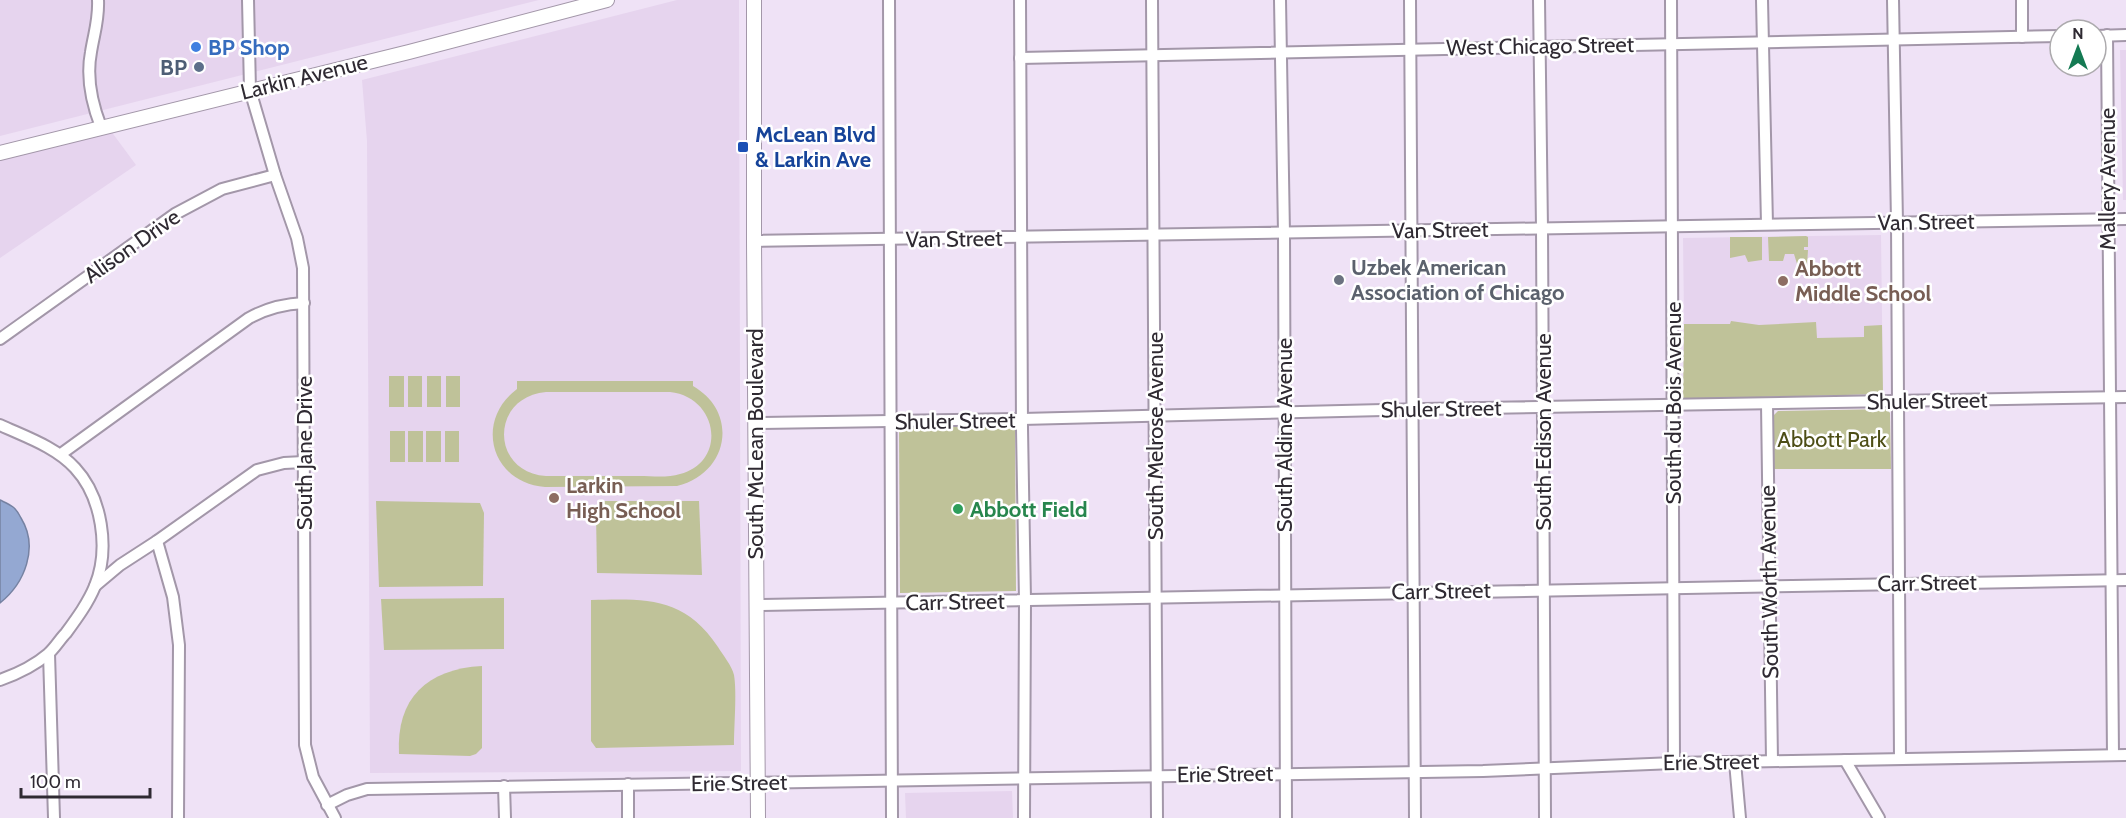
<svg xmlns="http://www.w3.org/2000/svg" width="2126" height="818" viewBox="0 0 2126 818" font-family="Cabin,sans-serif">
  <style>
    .built { fill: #e6d4ee }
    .green { fill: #bfc299; fill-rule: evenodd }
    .water { fill: #94a8d2; stroke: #7682a2; stroke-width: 1.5 }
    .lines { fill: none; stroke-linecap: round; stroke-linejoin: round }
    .minor-casing { stroke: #a397a9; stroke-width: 14 }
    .major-casing { stroke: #a397a9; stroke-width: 16 }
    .minor { stroke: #fff; stroke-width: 10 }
    .major { stroke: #fff; stroke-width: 14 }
    .shop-dot { fill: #3f7fe0; stroke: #fff; stroke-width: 2 }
    .service-dot { fill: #5c6f8a; stroke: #fff; stroke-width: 2 }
    .transit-dot { fill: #1a4fb4; stroke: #fff; stroke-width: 2 }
    .worship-dot { fill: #6b7280; stroke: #fff; stroke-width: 2 }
    .education-dot { fill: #8d6e63; stroke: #fff; stroke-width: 2 }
    .leisure-dot { fill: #2e9e5b; stroke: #fff; stroke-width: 2 }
    .labels { text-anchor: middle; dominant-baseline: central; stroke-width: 5; stroke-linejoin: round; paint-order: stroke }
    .street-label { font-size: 22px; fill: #2f2a32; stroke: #fff }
    .shop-label { font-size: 22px; font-weight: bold; fill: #366cbe; stroke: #fff; text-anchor: start }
    .service-label { font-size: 22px; font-weight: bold; fill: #4e5e75; stroke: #fff; text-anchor: end }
    .transit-label { font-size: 22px; font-weight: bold; fill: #164399; stroke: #fff; text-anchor: start }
    .worship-label { font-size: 22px; font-weight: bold; fill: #5b616d; stroke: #fff; text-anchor: start }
    .education-label { font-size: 22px; font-weight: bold; fill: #785e54; stroke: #fff; text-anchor: start }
    .park-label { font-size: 22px; fill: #4d4e16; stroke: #fff }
    .leisure-label { font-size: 22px; font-weight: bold; fill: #27864d; stroke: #fff; text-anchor: start }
  </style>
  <rect width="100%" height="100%" fill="#efe2f6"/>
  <g class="built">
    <polygon points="0,0 539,0 0,136"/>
    <polygon points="677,0 739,0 741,771 370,773 367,141 362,80"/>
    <polygon points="2120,50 2126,50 2126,200 2123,200"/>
    <polygon points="108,127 136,165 0,258 0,154"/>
    <polygon points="1881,235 1883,394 1685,397 1683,238"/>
    <polygon points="1012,791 1013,818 906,818 905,793"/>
  </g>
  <g class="green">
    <polygon points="1806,236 1808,237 1808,247 1804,247 1804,250 1808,250 1807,266 1798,267 1794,254 1785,254 1783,261 1769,261 1768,237"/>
    <polygon points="1730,237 1762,237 1762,260 1748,262 1745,255 1730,258"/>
    <polygon points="1731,321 1759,325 1816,322 1817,338 1864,337 1864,326 1882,325 1883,394 1683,399 1684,324 1730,324"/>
    <rect x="389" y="376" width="15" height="31"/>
    <rect x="408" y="376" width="14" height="31"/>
    <rect x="427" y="376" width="14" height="31"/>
    <rect x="446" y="376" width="14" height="31"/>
    <path d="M517 381H693V386C740 413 728 474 677 486L545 487C491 483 474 421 517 389ZM546 392H670C718 397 728 461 680 474 668 478 652 476 639 476 608 476 577 476 546 476 490 472 490 397 546 392Z"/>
    <polygon points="1887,409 1890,413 1891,469 1774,469 1774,415 1778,411"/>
    <polygon points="1015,426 1016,591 900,593 899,427"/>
    <rect x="390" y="431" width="15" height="31"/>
    <rect x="408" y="431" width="15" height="31"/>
    <rect x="426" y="431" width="15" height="31"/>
    <rect x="445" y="431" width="14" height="31"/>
    <polygon points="376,501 480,503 484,513 483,586 379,587"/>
    <polygon points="601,501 699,501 702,575 597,573 596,514"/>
    <polygon points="504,598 504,649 384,650 381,599"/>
    <path d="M591 600C646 599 684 596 718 647 723 655 732 666 734 675 737 693 734 725 734 745L596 748 591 741Z"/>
    <path d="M482 666V748L476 754 470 756 399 754C396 698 427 669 482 666Z"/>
  </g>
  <path class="water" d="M0 500C4 502 9 504 13 507 17 510 19 514 21 518 39 547 25 583 0 603Z"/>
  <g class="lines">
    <g class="minor-casing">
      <g id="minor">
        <path d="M98 0C99 20 94 33 91 52 86 78 92 104 101 127"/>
        <polyline points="248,0 250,90 275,175 297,238 303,268 305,745 313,777 335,818"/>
        <polyline points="889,0 892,818"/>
        <polyline points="1020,0 1022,429 1025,600 1024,818"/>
        <polyline points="1152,0 1157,818"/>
        <polyline points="1280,0 1284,233 1286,818"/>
        <polyline points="1410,0 1415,818"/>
        <polyline points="1539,0 1542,228 1545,818"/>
        <polyline points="1671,0 1674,763"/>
        <polyline points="1762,0 1767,224"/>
        <polyline points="1893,0 1897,222 1900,759"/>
        <polyline points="2022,0 2022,37"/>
        <polyline points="2107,35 2113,755"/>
        <polyline points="2096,36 2126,35"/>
        <polyline points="1020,58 2060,36"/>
        <polyline points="754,241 2126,219"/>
        <polyline points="0,339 175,214 222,189 275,175"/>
        <polyline points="1767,404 1772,761"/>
        <polyline points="755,423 1022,419 1424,409 2126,397"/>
        <path d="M0 425C26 437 56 447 75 468 102 497 110 549 95 586 88 603 77 618 66 633 60 639 55 648 48 654 34 666 17 674 0 680"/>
        <path d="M61 454 249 318C267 308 283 304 304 303"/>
        <polyline points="157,541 173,597 179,645 178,818"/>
        <polyline points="95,586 120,565 157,541 257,470 284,463 304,462"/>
        <polyline points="757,605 2126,580"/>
        <polyline points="49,654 54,818"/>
        <polyline points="1845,760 1879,818"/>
        <polyline points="1735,762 1740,818"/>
        <polyline points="628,784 628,818"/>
        <polyline points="504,786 505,818"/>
        <polyline points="327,805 347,795 367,789 1483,771 1674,763 2126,755"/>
      </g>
    </g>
    <g class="major-casing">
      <g id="major">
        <polyline points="754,0 754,241 758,818"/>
        <polyline points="0,153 409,52 607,0"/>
      </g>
    </g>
    <use href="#minor" class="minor"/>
    <use href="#major" class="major"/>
  </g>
  <circle class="shop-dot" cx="196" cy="47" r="6"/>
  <circle class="service-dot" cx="199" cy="67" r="6"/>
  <rect class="transit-dot" x="737" y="141" width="12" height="12" rx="3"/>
  <circle class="worship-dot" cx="1339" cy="280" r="6"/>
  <g class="education-dot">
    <circle cx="1783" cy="281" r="6"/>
    <circle cx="554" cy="498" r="6"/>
  </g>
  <circle class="leisure-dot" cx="958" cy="509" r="6"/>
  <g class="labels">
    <g class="street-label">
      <text transform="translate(1540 46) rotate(-1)">West Chicago Street</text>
      <text transform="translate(304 77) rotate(-14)">Larkin Avenue</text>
      <text transform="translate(2107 179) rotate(-90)">Mallery Avenue</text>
      <text transform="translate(1926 222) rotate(-1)">Van Street</text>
      <text transform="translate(1440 230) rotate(-1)">Van Street</text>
      <text transform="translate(954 239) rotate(-1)">Van Street</text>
      <text transform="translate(132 246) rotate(-35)">Alison Drive</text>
      <text transform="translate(1927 401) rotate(-1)">Shuler Street</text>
      <text transform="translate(1673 403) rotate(-90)">South du Bois Avenue</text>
      <text transform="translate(1441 409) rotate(-1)">Shuler Street</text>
      <text transform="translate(955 421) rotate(-1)">Shuler Street</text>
      <text transform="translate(1543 432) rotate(-90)">South Edison Avenue</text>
      <text transform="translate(1284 435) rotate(-90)">South Aldine Avenue</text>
      <text transform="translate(1155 436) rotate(-90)">South Melrose Avenue</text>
      <text transform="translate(755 444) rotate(-90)">South McLean Boulevard</text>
      <text transform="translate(304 453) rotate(-90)">South Jane Drive</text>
      <text transform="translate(1769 582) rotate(-91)">South Worth Avenue</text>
      <text transform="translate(1927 583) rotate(-1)">Carr Street</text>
      <text transform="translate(1441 591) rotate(-1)">Carr Street</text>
      <text transform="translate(955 602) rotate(-1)">Carr Street</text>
      <text transform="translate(1711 762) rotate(-1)">Erie Street</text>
      <text transform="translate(1225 774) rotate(-1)">Erie Street</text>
      <text transform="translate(739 783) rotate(-1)">Erie Street</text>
    </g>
    <g class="shop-label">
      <text x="208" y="47">BP Shop</text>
    </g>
    <g class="service-label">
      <text x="187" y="67">BP</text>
    </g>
    <g class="transit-label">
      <text x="755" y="134">McLean Blvd<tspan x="755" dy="25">&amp; Larkin Ave</tspan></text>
    </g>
    <g class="worship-label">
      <text x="1351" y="267">Uzbek American<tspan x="1351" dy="25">Association of Chicago</tspan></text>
    </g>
    <g class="education-label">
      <text x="1795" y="268">Abbott<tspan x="1795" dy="25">Middle School</tspan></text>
      <text x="566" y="485">Larkin<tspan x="566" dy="25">High School</tspan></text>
    </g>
    <g class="park-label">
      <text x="1832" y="439">Abbott Park</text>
    </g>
    <g class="leisure-label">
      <text x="970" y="509">Abbott Field</text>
    </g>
  </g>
  <g transform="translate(2078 48)"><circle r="28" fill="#ffffff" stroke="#acaaad" stroke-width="1.5"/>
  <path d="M0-4.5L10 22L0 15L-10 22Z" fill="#147a53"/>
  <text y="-9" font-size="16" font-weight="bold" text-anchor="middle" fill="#2f2a32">N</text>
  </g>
  <path d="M21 788v9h129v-9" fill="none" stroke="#2f2a32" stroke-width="3"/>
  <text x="30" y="788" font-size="18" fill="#2f2a32" stroke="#ffffff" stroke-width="4.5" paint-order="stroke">100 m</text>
</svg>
